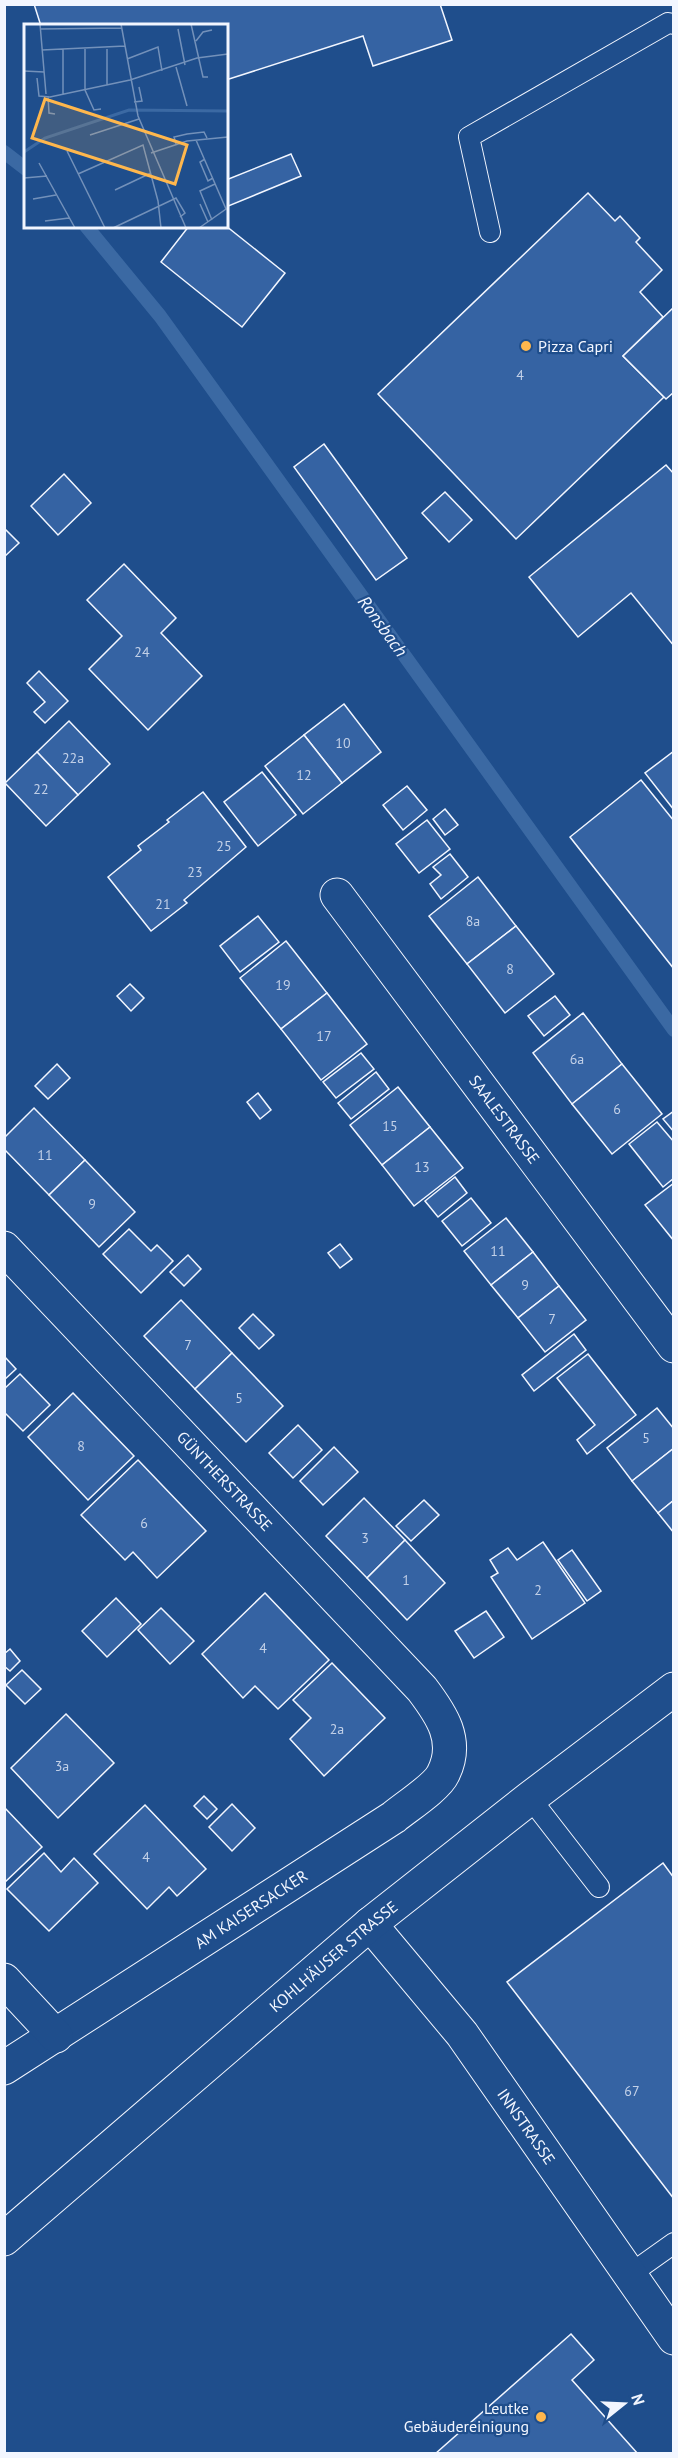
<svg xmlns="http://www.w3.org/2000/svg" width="678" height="2458" viewBox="0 0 678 2458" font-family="'PT Sans',sans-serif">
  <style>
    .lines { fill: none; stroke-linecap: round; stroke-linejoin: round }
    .stream { stroke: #3b69a3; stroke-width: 14 }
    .building { fill: #3563a3; stroke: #f2f6ff; stroke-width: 1.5 }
    .lane-casing { stroke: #f2f6ff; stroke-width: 22 }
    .street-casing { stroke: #f2f6ff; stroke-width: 35 }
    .secondary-casing { stroke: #f2f6ff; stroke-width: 35 }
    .lane { stroke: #1f4e8c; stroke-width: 20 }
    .street { stroke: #1f4e8c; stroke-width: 33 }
    .secondary { stroke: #1f4e8c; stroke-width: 33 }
    .poi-dot { fill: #ffb74d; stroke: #1f4e8c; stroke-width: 2 }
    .labels { text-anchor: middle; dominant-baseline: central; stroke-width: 4.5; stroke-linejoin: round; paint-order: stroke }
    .number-label { font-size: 14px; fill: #c3d1e8 }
    .poi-label { font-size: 16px; fill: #f2f6ff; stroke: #1f4e8c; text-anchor: start }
    .street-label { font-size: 16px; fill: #f2f6ff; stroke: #1f4e8c }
    .water-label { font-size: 18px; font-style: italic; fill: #f2f6ff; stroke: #1f4e8c }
    .inset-river { fill: none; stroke: #3b69a3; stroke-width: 3 }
    .inset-road { fill: none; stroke: #7391ba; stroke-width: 1.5 }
    .view { fill: #ffb74d; fill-opacity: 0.15; stroke: #ffb74d; stroke-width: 3 }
    .inset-edge { fill: none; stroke: #f2f6ff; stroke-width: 3 }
  </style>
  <rect width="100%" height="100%" fill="#1f4e8c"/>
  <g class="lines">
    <g class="stream">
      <polyline points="4,152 26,169"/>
      <polyline points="86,226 160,316 674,1030"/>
    </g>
  </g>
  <g class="building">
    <polygon points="34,4 440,4 452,40 373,66 363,36 226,80 226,26 41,26"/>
    <polygon points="291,154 301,176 226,207 226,180"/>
    <polygon points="588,193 615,221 620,216 640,238 636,242 662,270 640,292 663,317 623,356 664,397 516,539 378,394"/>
    <polygon points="189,226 226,226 285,273 242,327 161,262"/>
    <polygon points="674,307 674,392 666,399 623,356"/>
    <polygon points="324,444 407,558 376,580 294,467"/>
    <polygon points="666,465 674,474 674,646 631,593 578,637 529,577"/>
    <polygon points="64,474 91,503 58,535 31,506"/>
    <polygon points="445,492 472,520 449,542 422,513"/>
    <polygon points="4,528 19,543 4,557"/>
    <polygon points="124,564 176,618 161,633 202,676 148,730 89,669 122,636 87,600"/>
    <polygon points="39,671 68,701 45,723 34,712 45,702 27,683"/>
    <polygon points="344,704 381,752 342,783 304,735"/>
    <polygon points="69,721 110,764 78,795 37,752"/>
    <polygon points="304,735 342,783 303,814 265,766"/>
    <polygon points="674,751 674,810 645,773"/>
    <polygon points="37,752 78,795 46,826 5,783"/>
    <polygon points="262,772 296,815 258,846 224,802"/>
    <polygon points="641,780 674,821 674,969 570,837"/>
    <polygon points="407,786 427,810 403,830 383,805"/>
    <polygon points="203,792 246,847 184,900 187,903 151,931 108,877 141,850 138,846 169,822 167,820"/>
    <polygon points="445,809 458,825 445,835 433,819"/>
    <polygon points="427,820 450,849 419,873 396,844"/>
    <polygon points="450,854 468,877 441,899 430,884 441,875 433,867"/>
    <polygon points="478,877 516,926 467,964 429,916"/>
    <polygon points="258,916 279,942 240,972 220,946"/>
    <polygon points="516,926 554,974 505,1013 467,964"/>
    <polygon points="286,941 327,993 281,1029 240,978"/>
    <polygon points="130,984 144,998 131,1011 117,996"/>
    <polygon points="327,993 367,1044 321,1080 281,1029"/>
    <polygon points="555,996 570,1015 544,1036 528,1016"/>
    <polygon points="583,1013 622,1064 572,1104 533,1053"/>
    <polygon points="361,1053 374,1069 336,1098 323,1082"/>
    <polygon points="57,1064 70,1078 48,1099 35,1086"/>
    <polygon points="622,1064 662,1114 612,1154 572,1104"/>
    <polygon points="376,1072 389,1089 351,1119 338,1103"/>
    <polygon points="398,1087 430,1127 382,1165 350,1125"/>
    <polygon points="258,1093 271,1110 260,1119 247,1102"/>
    <polygon points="34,1108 85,1160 49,1195 4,1149 4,1138"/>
    <polygon points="674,1111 674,1132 663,1119"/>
    <polygon points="657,1122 674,1142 674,1178 663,1187 629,1144"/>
    <polygon points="430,1127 463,1168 414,1206 382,1165"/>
    <polygon points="85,1160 135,1212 99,1247 49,1195"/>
    <polygon points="455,1177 467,1193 438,1217 425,1201"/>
    <polygon points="674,1183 674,1241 645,1205"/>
    <polygon points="471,1198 491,1223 462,1246 442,1221"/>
    <polygon points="506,1218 533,1252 491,1285 464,1251"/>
    <polygon points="129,1229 151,1251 157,1245 173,1261 141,1293 103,1254"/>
    <polygon points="340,1244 352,1259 340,1268 328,1253"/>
    <polygon points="533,1252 559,1286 518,1318 491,1285"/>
    <polygon points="188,1255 201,1269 184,1286 170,1272"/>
    <polygon points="559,1286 586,1320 545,1352 518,1318"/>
    <polygon points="181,1300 232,1353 195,1389 144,1336"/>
    <polygon points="253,1314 274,1335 259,1349 239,1328"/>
    <polygon points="574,1334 586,1350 534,1391 522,1375"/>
    <polygon points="232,1353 283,1406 246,1442 195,1389"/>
    <polygon points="588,1354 636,1415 587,1454 577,1440 595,1425 557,1378"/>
    <polygon points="4,1356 16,1369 4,1380"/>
    <polygon points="20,1374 50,1405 23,1431 4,1412 4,1389"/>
    <polygon points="73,1393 134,1456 88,1500 28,1437"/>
    <polygon points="657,1408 674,1429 674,1448 632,1481 607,1448"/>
    <polygon points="298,1425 322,1450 293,1478 269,1453"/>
    <polygon points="334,1447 358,1472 323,1505 300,1481"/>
    <polygon points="674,1448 674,1500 658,1513 632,1481"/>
    <polygon points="138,1460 206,1531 157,1578 133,1552 125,1560 81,1515"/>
    <polygon points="364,1498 405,1540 367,1578 326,1536"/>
    <polygon points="424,1500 439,1515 411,1541 396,1526"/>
    <polygon points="674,1500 674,1533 658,1513"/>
    <polygon points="405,1540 445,1583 407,1620 367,1578"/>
    <polygon points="543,1542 585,1603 532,1639 491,1577 498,1573 490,1560 508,1548 517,1560"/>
    <polygon points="572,1550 601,1591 587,1601 558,1560"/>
    <polygon points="265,1593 329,1660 278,1709 255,1686 243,1698 202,1654"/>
    <polygon points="116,1598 141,1624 107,1657 82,1631"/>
    <polygon points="161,1608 194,1641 170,1664 138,1630"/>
    <polygon points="486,1611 504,1637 474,1658 455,1631"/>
    <polygon points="10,1649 20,1661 10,1671 4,1666 4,1654"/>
    <polygon points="332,1663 385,1718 324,1776 290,1739 311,1718 293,1700"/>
    <polygon points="22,1670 41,1689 25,1704 6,1685"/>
    <polygon points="66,1714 114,1763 58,1818 11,1768"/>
    <polygon points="204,1796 217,1809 207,1819 194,1806"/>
    <polygon points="232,1804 255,1828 232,1851 209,1827"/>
    <polygon points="145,1805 206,1869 177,1896 169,1887 147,1909 94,1854"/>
    <polygon points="4,1807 42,1847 4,1883"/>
    <polygon points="44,1853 61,1872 74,1858 98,1883 49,1931 7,1889"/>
    <polygon points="663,1863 674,1878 674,2199 507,1982"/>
    <polygon points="571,2334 594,2360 572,2380 638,2454 435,2454"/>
  </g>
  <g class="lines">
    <g class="lane-casing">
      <g id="lane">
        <polyline points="490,232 469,137 668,23 674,24"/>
        <polyline points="530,1798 599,1887"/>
        <polyline points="629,2275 674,2243"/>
      </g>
    </g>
    <g class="street-casing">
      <g id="street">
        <path id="s1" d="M337 895 674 1346"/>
        <path id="s2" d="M4 1248 422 1689C441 1714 460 1741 443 1774 437 1787 406 1807 394 1817L4 2068"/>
        <path id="s3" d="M370 1924 462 2034 674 2338"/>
        <polyline points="4,1980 56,2036"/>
      </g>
    </g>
    <g class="secondary-casing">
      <g id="secondary">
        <path id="s4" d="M4 2239 370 1924 530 1798 674 1689"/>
      </g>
    </g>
    <use href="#lane" class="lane"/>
    <use href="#street" class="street"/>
    <use href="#secondary" class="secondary"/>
  </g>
  <g class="poi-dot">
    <circle cx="526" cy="346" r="6"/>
    <circle cx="541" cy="2417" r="6"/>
  </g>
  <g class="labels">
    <g class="number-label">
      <text x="520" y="375">4</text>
      <text x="142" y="652">24</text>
      <text x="343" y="743">10</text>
      <text x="73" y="758">22a</text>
      <text x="304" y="775">12</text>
      <text x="41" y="789">22</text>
      <text x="224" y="846">25</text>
      <text x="195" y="872">23</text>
      <text x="163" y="904">21</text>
      <text x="473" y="921">8a</text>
      <text x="510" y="969">8</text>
      <text x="283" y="985">19</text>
      <text x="324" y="1036">17</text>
      <text x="577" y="1059">6a</text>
      <text x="617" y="1109">6</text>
      <text x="390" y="1126">15</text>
      <text x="45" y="1155">11</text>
      <text x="422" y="1167">13</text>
      <text x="92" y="1204">9</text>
      <text x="498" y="1251">11</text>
      <text x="525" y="1285">9</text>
      <text x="552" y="1319">7</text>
      <text x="188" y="1345">7</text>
      <text x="239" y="1398">5</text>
      <text x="646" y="1438">5</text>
      <text x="81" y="1446">8</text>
      <text x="144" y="1523">6</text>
      <text x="365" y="1538">3</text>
      <text x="406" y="1580">1</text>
      <text x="538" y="1590">2</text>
      <text x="263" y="1648">4</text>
      <text x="337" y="1729">2a</text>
      <text x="62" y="1766">3a</text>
      <text x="146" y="1857">4</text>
      <text x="632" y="2091">67</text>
    </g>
    <g class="poi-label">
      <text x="538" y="346">Pizza Capri</text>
      <text x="529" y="2408" text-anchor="end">Leutke<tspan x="529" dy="18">Gebäudereinigung</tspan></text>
    </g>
    <g class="street-label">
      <text stroke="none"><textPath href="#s1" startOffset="280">SAALESTRASSE</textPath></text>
      <text stroke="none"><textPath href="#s2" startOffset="321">GÜNTHERSTRASSE</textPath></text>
      <text transform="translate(251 1909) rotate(-33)">AM KAISERSACKER</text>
      <text stroke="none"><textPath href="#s4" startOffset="434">KOHLHÄUSER STRASSE</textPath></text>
      <text stroke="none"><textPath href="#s3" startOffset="256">INNSTRASSE</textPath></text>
    </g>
    <g class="water-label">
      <text transform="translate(383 626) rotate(54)">Ronsbach</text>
    </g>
  </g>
  <g transform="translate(24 24)">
    <rect width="204" height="204" fill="#1f4e8c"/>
    <path class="inset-river" d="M0 128 21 114 105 86 204 87"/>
    <path class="inset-road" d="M16 0 22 70M97 0 114 92 162 204M167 0 179 53H184M16 5 98 4M154 5 161 41M172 17 179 8 188 6M39 25V71M61 25V66L70 86 77 85M83 25V61M18 26 101 22M103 35 134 23 138 47M152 43 163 82M0 47 20 48M13 54 15 72 26 73 106 56 173 34 204 30M24 72 25 89 31 90M110 78 118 77 115 63M0 83V107M66 111 115 95M172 116 202 185 175 204M152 120 150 113 163 110 180 108 183 114M43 127 81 204M127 129 163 117 204 113M181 135 176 138 184 157 189 154M15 139 51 204M54 150 119 121 134 177 137 204M0 154 23 152M91 166 127 149M9 175 32 171M176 180 184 198M188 196 176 167 191 160M21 197 45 194M89 204 152 174 161 189 156 193"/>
    <path class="view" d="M21 75 163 121 151 160 8 114Z"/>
    <rect width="204" height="204" class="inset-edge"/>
  </g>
  <rect width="678" height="2458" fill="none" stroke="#f2f6ff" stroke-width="12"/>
  <g transform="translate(624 2404) rotate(72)" stroke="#1f4e8c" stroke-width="4.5" paint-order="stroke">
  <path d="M0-4.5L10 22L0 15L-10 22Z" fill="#f2f6ff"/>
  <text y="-9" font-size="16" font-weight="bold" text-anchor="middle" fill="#f2f6ff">N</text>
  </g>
</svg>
